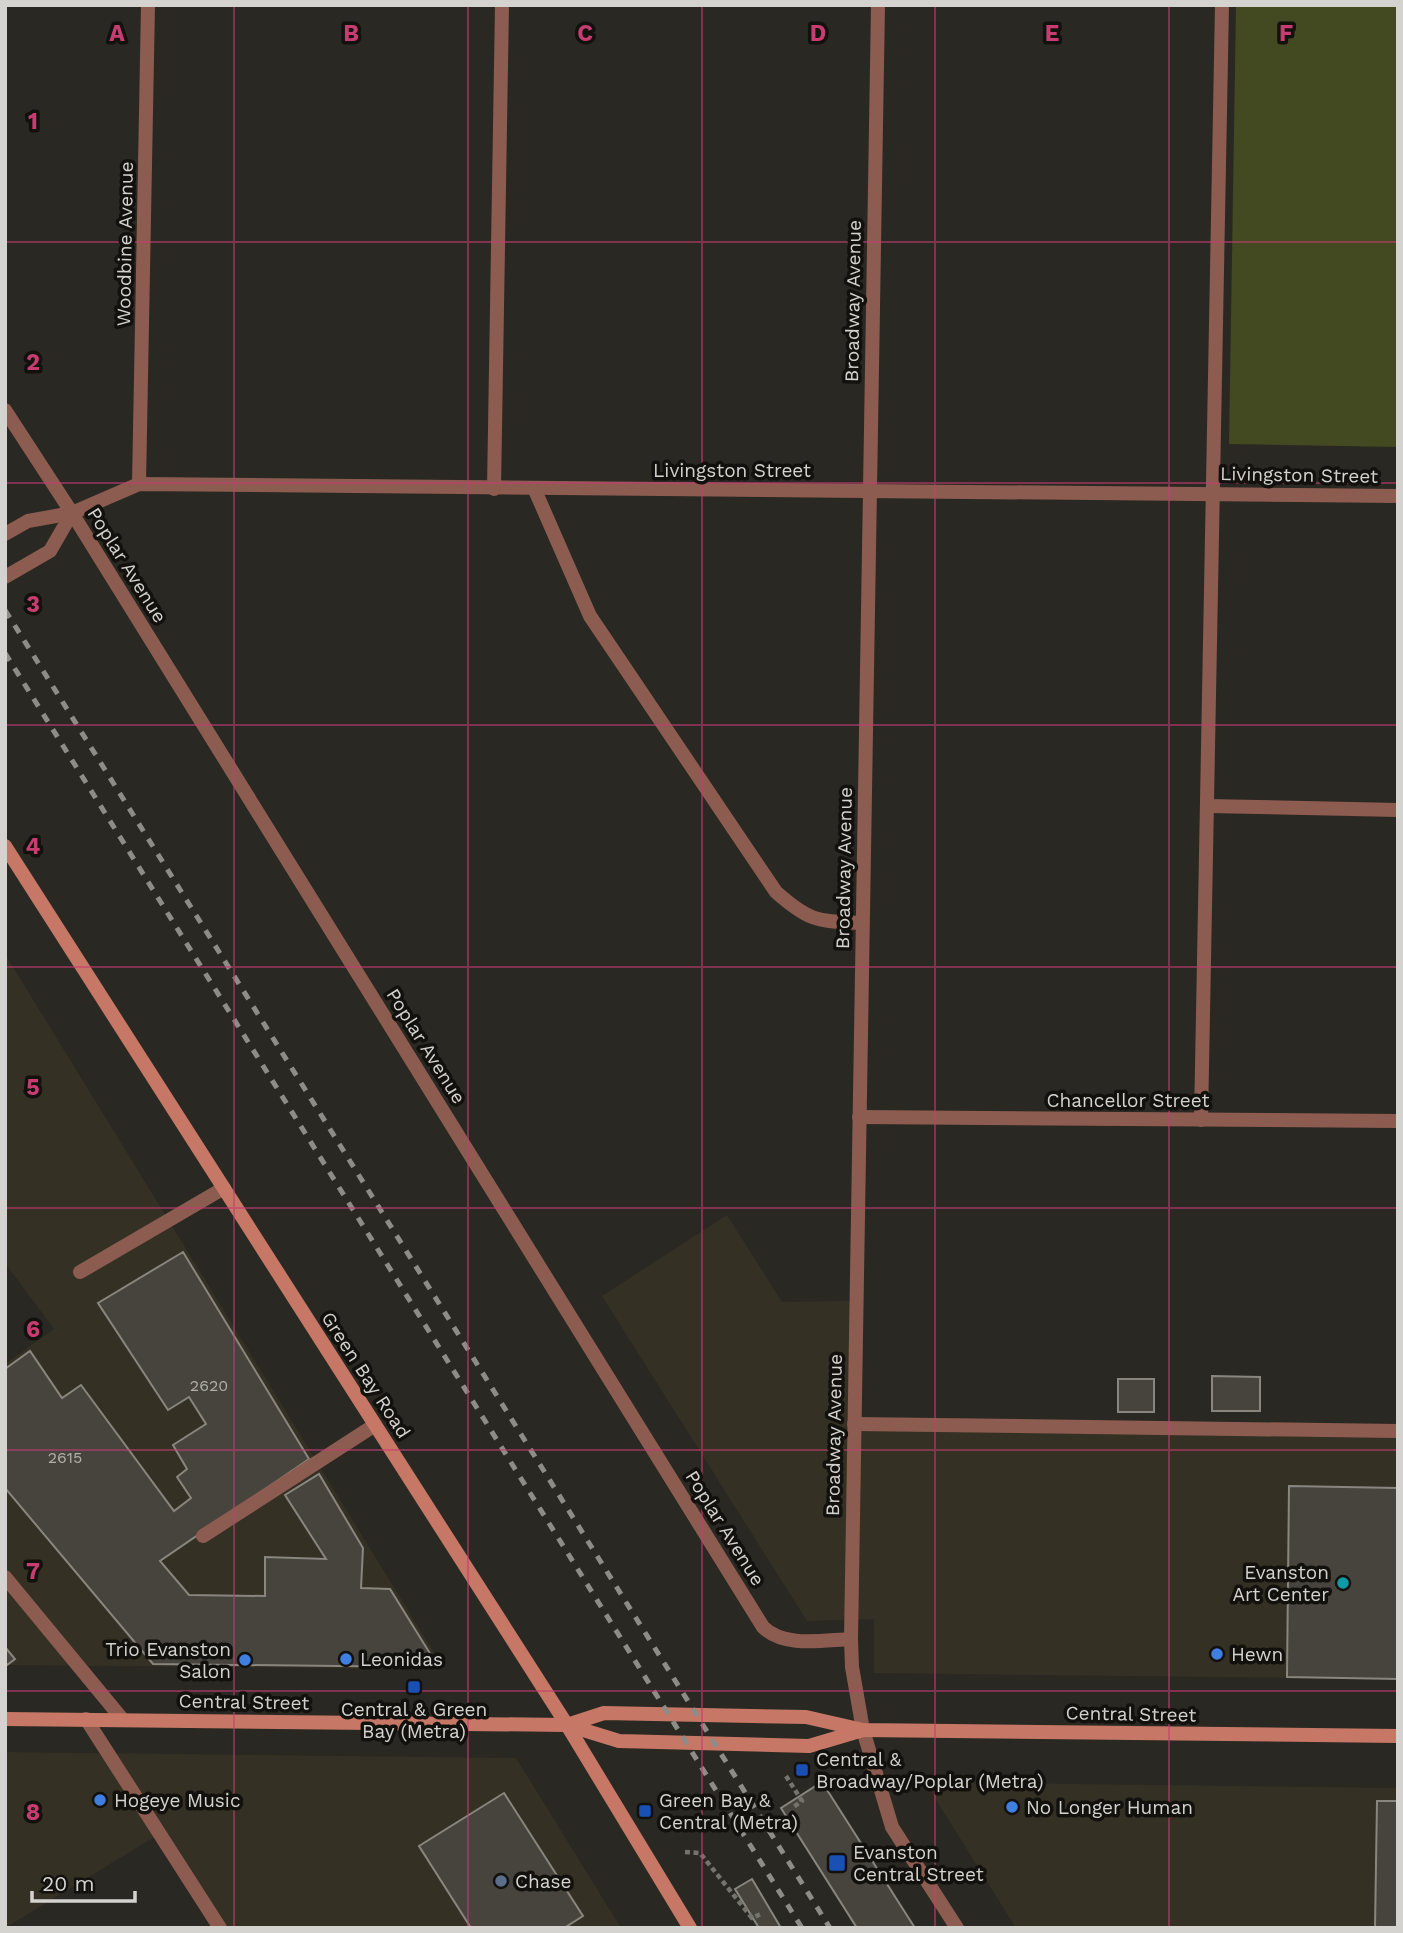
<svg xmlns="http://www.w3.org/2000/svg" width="1403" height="1933" viewBox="0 0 1403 1933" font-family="'Work Sans',sans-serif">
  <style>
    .built { fill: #353024 }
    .green { fill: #434920 }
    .building { fill: #46443d; stroke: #89867f; stroke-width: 2 }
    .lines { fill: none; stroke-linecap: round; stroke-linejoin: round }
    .path { stroke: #75736e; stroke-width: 4.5; stroke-dasharray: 5 3.5; stroke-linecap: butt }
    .lane { stroke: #8d5c50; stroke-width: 14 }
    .street { stroke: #8d5c50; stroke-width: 14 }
    .secondary { stroke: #c67765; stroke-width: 14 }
    .rail { stroke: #8e8c87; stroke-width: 5; stroke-dasharray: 9 9; stroke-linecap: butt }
    .grid { fill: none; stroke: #c63d72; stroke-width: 2; stroke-opacity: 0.55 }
    .culture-dot { fill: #0f9aa8; stroke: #12110e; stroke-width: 2.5 }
    .shop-dot { fill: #3f7fe0; stroke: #12110e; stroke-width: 2.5 }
    .transit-dot { fill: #1a4fb4; stroke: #12110e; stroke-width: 2.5 }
    .service-dot { fill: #5c6f8a; stroke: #12110e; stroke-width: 2.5 }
    .labels { text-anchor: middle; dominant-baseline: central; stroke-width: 7; stroke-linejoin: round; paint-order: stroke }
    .number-label { font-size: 16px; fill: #b1afaa }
    .street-label { font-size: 19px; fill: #d5d3cf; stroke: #12110e }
    .poi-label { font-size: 19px; fill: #d5d3cf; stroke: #12110e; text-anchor: start }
    .grid-label { font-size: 23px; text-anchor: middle; font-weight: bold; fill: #c63d72; stroke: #12110e; stroke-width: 7; stroke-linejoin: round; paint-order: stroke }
  </style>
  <rect width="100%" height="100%" fill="#2a2822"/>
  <g class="built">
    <polygon points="5,954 444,1669 5,1665 5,1364 54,1329 5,1263"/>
    <polygon points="727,1215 782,1302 851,1301 848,1420 1398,1431 1398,1679 874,1673 874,1619 807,1621 602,1296"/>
    <polygon points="5,1752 516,1758 621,1928 214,1928 156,1836 5,1928"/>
    <polygon points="925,1782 1398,1788 1398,1928 1016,1928"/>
  </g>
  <polygon class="green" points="1236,5 1398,5 1398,447 1229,444"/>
  <g class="building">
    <polygon points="183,1252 309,1459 160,1561 189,1595 265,1596 265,1557 326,1559 285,1495 319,1474 363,1548 361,1588 390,1589 431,1655 424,1667 153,1664 5,1488 5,1369 30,1351 62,1398 81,1385 174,1511 191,1498 177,1477 187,1469 173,1445 206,1424 189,1397 168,1410 98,1303"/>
    <polygon points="1212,1376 1260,1377 1260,1411 1212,1411"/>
    <rect x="1118" y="1379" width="36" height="33"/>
    <polygon points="1289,1486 1398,1488 1398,1679 1287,1677"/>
    <polygon points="5,1647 15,1659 7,1665 5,1664"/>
    <polygon points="822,1782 915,1928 857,1928 781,1808"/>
    <polygon points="504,1793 583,1916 564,1928 471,1928 419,1846"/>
    <polygon points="1377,1801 1398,1801 1398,1928 1375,1928"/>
    <polygon points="752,1879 781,1928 759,1928 735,1889"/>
  </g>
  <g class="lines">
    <g class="path">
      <polyline points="786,1776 802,1801 792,1808"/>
      <polyline points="685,1852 700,1853 752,1918 763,1913"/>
    </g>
    <g class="lane">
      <path d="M534 488 590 616 776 892C810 922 817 921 862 923"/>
      <polyline points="494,489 502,5"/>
      <polyline points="1207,806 1398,810"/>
      <polyline points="1201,1120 1222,5"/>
      <polyline points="80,1272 224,1188"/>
      <polyline points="854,1424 1398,1431"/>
      <polyline points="203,1536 375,1425"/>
      <polyline points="86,1719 220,1928"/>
    </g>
    <g class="street">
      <polyline points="878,5 851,1639 852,1667 863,1730 892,1827 957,1928"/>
      <path d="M5 410 72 513 763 1627C784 1648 823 1640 851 1639"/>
      <polyline points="139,484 148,5"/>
      <polyline points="5,534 28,521 72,513 139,484 1398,496"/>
      <polyline points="5,577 50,551 72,513"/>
      <polyline points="859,1117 1398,1121"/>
      <polyline points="5,1577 123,1720"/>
    </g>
    <g class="secondary">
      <polyline points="5,846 567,1725 690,1928"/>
      <polyline points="5,1719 567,1725 619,1741 809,1746 863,1730"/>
      <polyline points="567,1725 604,1713 806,1717 863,1730 1398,1736"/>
    </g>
    <g class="rail">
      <polyline points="5,610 830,1928"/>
      <polyline points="5,653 802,1928"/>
    </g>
  </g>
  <path class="grid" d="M234 5V1928M468 5V1928M702 5V1928M935 5V1928M1169 5V1928M5 242H1398M5 483H1398M5 725H1398M5 967H1398M5 1208H1398M5 1450H1398M5 1691H1398"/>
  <circle class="culture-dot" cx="1343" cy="1583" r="7"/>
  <g class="shop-dot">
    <circle cx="1217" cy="1654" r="7"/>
    <circle cx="346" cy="1659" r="7"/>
    <circle cx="245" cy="1660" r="7"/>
    <circle cx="100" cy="1800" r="7"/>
    <circle cx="1012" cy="1807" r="7"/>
  </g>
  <g class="transit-dot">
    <rect x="407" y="1680" width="14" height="14" rx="3.5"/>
    <rect x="795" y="1763" width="14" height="14" rx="3.5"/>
    <rect x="638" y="1804" width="14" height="14" rx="3.5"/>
    <rect x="828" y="1854" width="18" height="18" rx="3.5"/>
  </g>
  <circle class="service-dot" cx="501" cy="1881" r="7"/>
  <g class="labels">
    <g class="number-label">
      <text x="209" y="1385">2620</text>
      <text x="65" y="1457">2615</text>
    </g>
    <g class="street-label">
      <text transform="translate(125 244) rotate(-89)">Woodbine Avenue</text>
      <text transform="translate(853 301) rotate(-89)">Broadway Avenue</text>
      <text x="732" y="470">Livingston Street</text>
      <text transform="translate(1299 475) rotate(1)">Livingston Street</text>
      <text transform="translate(127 565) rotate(58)">Poplar Avenue</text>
      <text transform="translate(844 868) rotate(-89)">Broadway Avenue</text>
      <text transform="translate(426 1046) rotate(58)">Poplar Avenue</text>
      <text x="1128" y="1100">Chancellor Street</text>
      <text transform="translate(366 1375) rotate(57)">Green Bay Road</text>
      <text transform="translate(834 1435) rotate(-89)">Broadway Avenue</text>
      <text transform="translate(725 1528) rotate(58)">Poplar Avenue</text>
      <text transform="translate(244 1702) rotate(1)">Central Street</text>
      <text transform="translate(1131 1714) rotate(1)">Central Street</text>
    </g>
    <g class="poi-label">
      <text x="1329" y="1572" text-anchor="end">Evanston<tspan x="1329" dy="22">Art Center</tspan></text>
      <text x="231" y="1649" text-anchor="end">Trio Evanston<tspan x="231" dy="22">Salon</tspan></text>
      <text x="1231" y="1654">Hewn</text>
      <text x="360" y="1659">Leonidas</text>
      <text x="414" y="1709" text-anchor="middle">Central &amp; Green<tspan x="414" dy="22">Bay (Metra)</tspan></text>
      <text x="816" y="1759">Central &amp;<tspan x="816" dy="22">Broadway/Poplar (Metra)</tspan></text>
      <text x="114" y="1800">Hogeye Music</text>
      <text x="659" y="1800">Green Bay &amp;<tspan x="659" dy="22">Central (Metra)</tspan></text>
      <text x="1026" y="1807">No Longer Human</text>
      <text x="853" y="1852">Evanston<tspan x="853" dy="22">Central Street</tspan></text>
      <text x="515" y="1881">Chase</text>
    </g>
  </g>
  <g class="grid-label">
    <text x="117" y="41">A</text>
    <text x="351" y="41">B</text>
    <text x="585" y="41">C</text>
    <text x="818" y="41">D</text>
    <text x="1052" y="41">E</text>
    <text x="1286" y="41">F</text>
    <text x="33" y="129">1</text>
    <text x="33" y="370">2</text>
    <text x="33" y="612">3</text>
    <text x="33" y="854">4</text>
    <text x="33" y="1095">5</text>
    <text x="33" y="1337">6</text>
    <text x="33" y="1579">7</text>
    <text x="33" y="1820">8</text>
  </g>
  <rect width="1403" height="1933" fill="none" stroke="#d5d3cf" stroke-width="14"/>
  <path d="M32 1891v10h103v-10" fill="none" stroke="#d5d3cf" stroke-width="3.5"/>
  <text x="42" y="1891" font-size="21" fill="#d5d3cf" stroke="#12110e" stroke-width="5" paint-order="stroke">20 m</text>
</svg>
